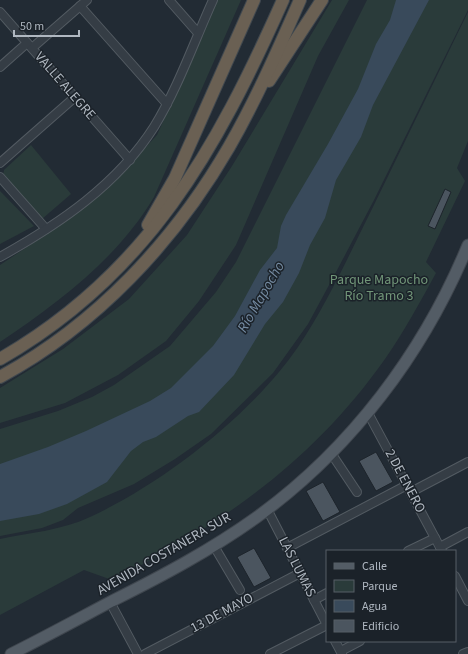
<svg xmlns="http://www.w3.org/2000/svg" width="468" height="654" viewBox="0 0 468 654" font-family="'Source Sans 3',sans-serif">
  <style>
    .green { fill: #2a3b3a }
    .water { fill: #394a5b }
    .building { fill: #4b555f; stroke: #1d242b }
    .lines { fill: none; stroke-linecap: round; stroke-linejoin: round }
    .minor-casing { stroke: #535b62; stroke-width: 10 }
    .major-casing { stroke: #3f464e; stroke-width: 13 }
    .highway-casing { stroke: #40484f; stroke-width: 14 }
    .minor { stroke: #353d45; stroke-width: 8 }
    .major { stroke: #535c65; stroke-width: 11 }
    .highway { stroke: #6a6053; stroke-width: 12 }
    .labels { text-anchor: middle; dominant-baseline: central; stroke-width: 3; stroke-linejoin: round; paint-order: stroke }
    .street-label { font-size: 14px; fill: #b0b8c1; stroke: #1b2229 }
    .park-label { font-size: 14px; fill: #719578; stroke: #1b2229 }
    .water-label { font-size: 15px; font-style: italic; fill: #748aa1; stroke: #1b2229 }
  </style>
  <rect width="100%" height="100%" fill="#222b34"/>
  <g class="green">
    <path d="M215 0H241L154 197C118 258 58 303 0 342V265L54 229 113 183 157 135 191 60Z"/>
    <polygon points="332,0 349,0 318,56 236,245 199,301 166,341 118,375 65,403 0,423 0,388 63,349 129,299 187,235 232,166"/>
    <polygon points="367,0 468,0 468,10 374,200 335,274 308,324 273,373 211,434 175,459 134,484 78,508 63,520 42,528 0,536 0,429 58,411 92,397 114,385 170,346 216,292 236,262"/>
    <path d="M468 12V141L457 168 465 181 426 262 436 273C420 302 404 332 385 359 313 461 222 525 112 580L84 570 0 615V539C29 533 63 530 90 517 164 483 252 414 298 347 327 304 349 255 372 209 404 143 436 78 468 12Z"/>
    <polygon points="31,145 71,194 42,219 3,176 4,170"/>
    <polygon points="0,191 34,226 0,244"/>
  </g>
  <polygon class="water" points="396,0 429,0 373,105 361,137 336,180 325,218 310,245 299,273 283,302 265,324 234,375 199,412 188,416 156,437 143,442 131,451 107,482 67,504 39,514 0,521 0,464 48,447 86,431 150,401 171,388 213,346 235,316 260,270 277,248 281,226 286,215 328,144 358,89 376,44 390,20"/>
  <g class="building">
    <polygon points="445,189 451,192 435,229 428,226"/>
    <polygon points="376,452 393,482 376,491 359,461"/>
    <polygon points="323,482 340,512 323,521 306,491"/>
    <polygon points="254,548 271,578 254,587 237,557"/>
  </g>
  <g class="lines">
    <g class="minor-casing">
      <g id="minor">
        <polyline points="169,0 198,33"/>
        <polyline points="80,6 167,104"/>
        <polyline points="0,12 130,160"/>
        <polyline points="32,48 87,0"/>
        <polyline points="0,67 27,43"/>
        <polyline points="0,163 75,97"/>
        <polyline points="0,177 46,229"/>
        <path d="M0 257C59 224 117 185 154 127 178 88 194 42 213 0"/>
        <polyline points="368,413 442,551"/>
        <polyline points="331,453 357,492"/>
        <polyline points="411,492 468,462"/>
        <polyline points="267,509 327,625"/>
        <polyline points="214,546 240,590"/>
        <polyline points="440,547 468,532"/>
        <polyline points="287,548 407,485"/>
        <polyline points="408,551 435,538"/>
        <polyline points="455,576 468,601"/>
        <polyline points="314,600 327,593"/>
        <polyline points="110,602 138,654"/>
        <polyline points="335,641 342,654"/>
        <polyline points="341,651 360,641"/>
        <polyline points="145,654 300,573"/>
        <polyline points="270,654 327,625"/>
        <polyline points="463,654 468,652"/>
      </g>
    </g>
    <g class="major-casing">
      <path id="major" d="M11 654C45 637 78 619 112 601 162 576 211 550 257 517 351 449 424 352 468 245"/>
    </g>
    <g class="highway-casing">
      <g id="highway">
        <polyline points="269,81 322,0"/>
        <polyline points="148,225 175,178 254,0"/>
        <path d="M0 359C148 274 216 150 283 0"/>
        <path d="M0 377C96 325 174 242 229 147 256 100 278 50 300 0"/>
      </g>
    </g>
    <use href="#minor" class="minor"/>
    <use href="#major" class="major"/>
    <use href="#highway" class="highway"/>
  </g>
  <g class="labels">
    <g class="street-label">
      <text transform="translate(65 86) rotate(49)">VALLE ALEGRE</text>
      <text transform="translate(405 481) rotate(62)">2 DE ENERO</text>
      <text transform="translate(164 554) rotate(-30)">AVENIDA COSTANERA SUR</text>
      <text transform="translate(297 567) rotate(63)">LAS LUMAS</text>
      <text transform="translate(222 613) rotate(-28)">13 DE MAYO</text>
    </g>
    <g class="park-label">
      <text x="379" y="280">Parque Mapocho<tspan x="379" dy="16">Río Tramo 3</tspan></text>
    </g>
    <g class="water-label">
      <text transform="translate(261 297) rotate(-60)">Río Mapocho</text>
    </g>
  </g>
  <rect x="326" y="550" width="130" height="92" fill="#1b2229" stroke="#575e66"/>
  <rect x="334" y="563" width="20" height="6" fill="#535c65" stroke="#575e66"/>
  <text x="362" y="570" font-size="12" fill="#b0b8c1">Calle</text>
  <rect x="334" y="580" width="20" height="12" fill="#2a3b3a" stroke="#575e66"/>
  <text x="362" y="590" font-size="12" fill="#b0b8c1">Parque</text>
  <rect x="334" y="600" width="20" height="12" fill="#394a5b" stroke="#575e66"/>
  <text x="362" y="610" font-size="12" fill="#b0b8c1">Agua</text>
  <rect x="334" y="620" width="20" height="12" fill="#4b555f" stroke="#575e66"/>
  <text x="362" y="630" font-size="12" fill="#b0b8c1">Edificio</text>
  <path d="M14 30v6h65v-6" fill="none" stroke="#b0b8c1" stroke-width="2"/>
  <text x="20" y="30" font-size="12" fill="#b0b8c1" stroke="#1b2229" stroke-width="3" paint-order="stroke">50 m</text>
</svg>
